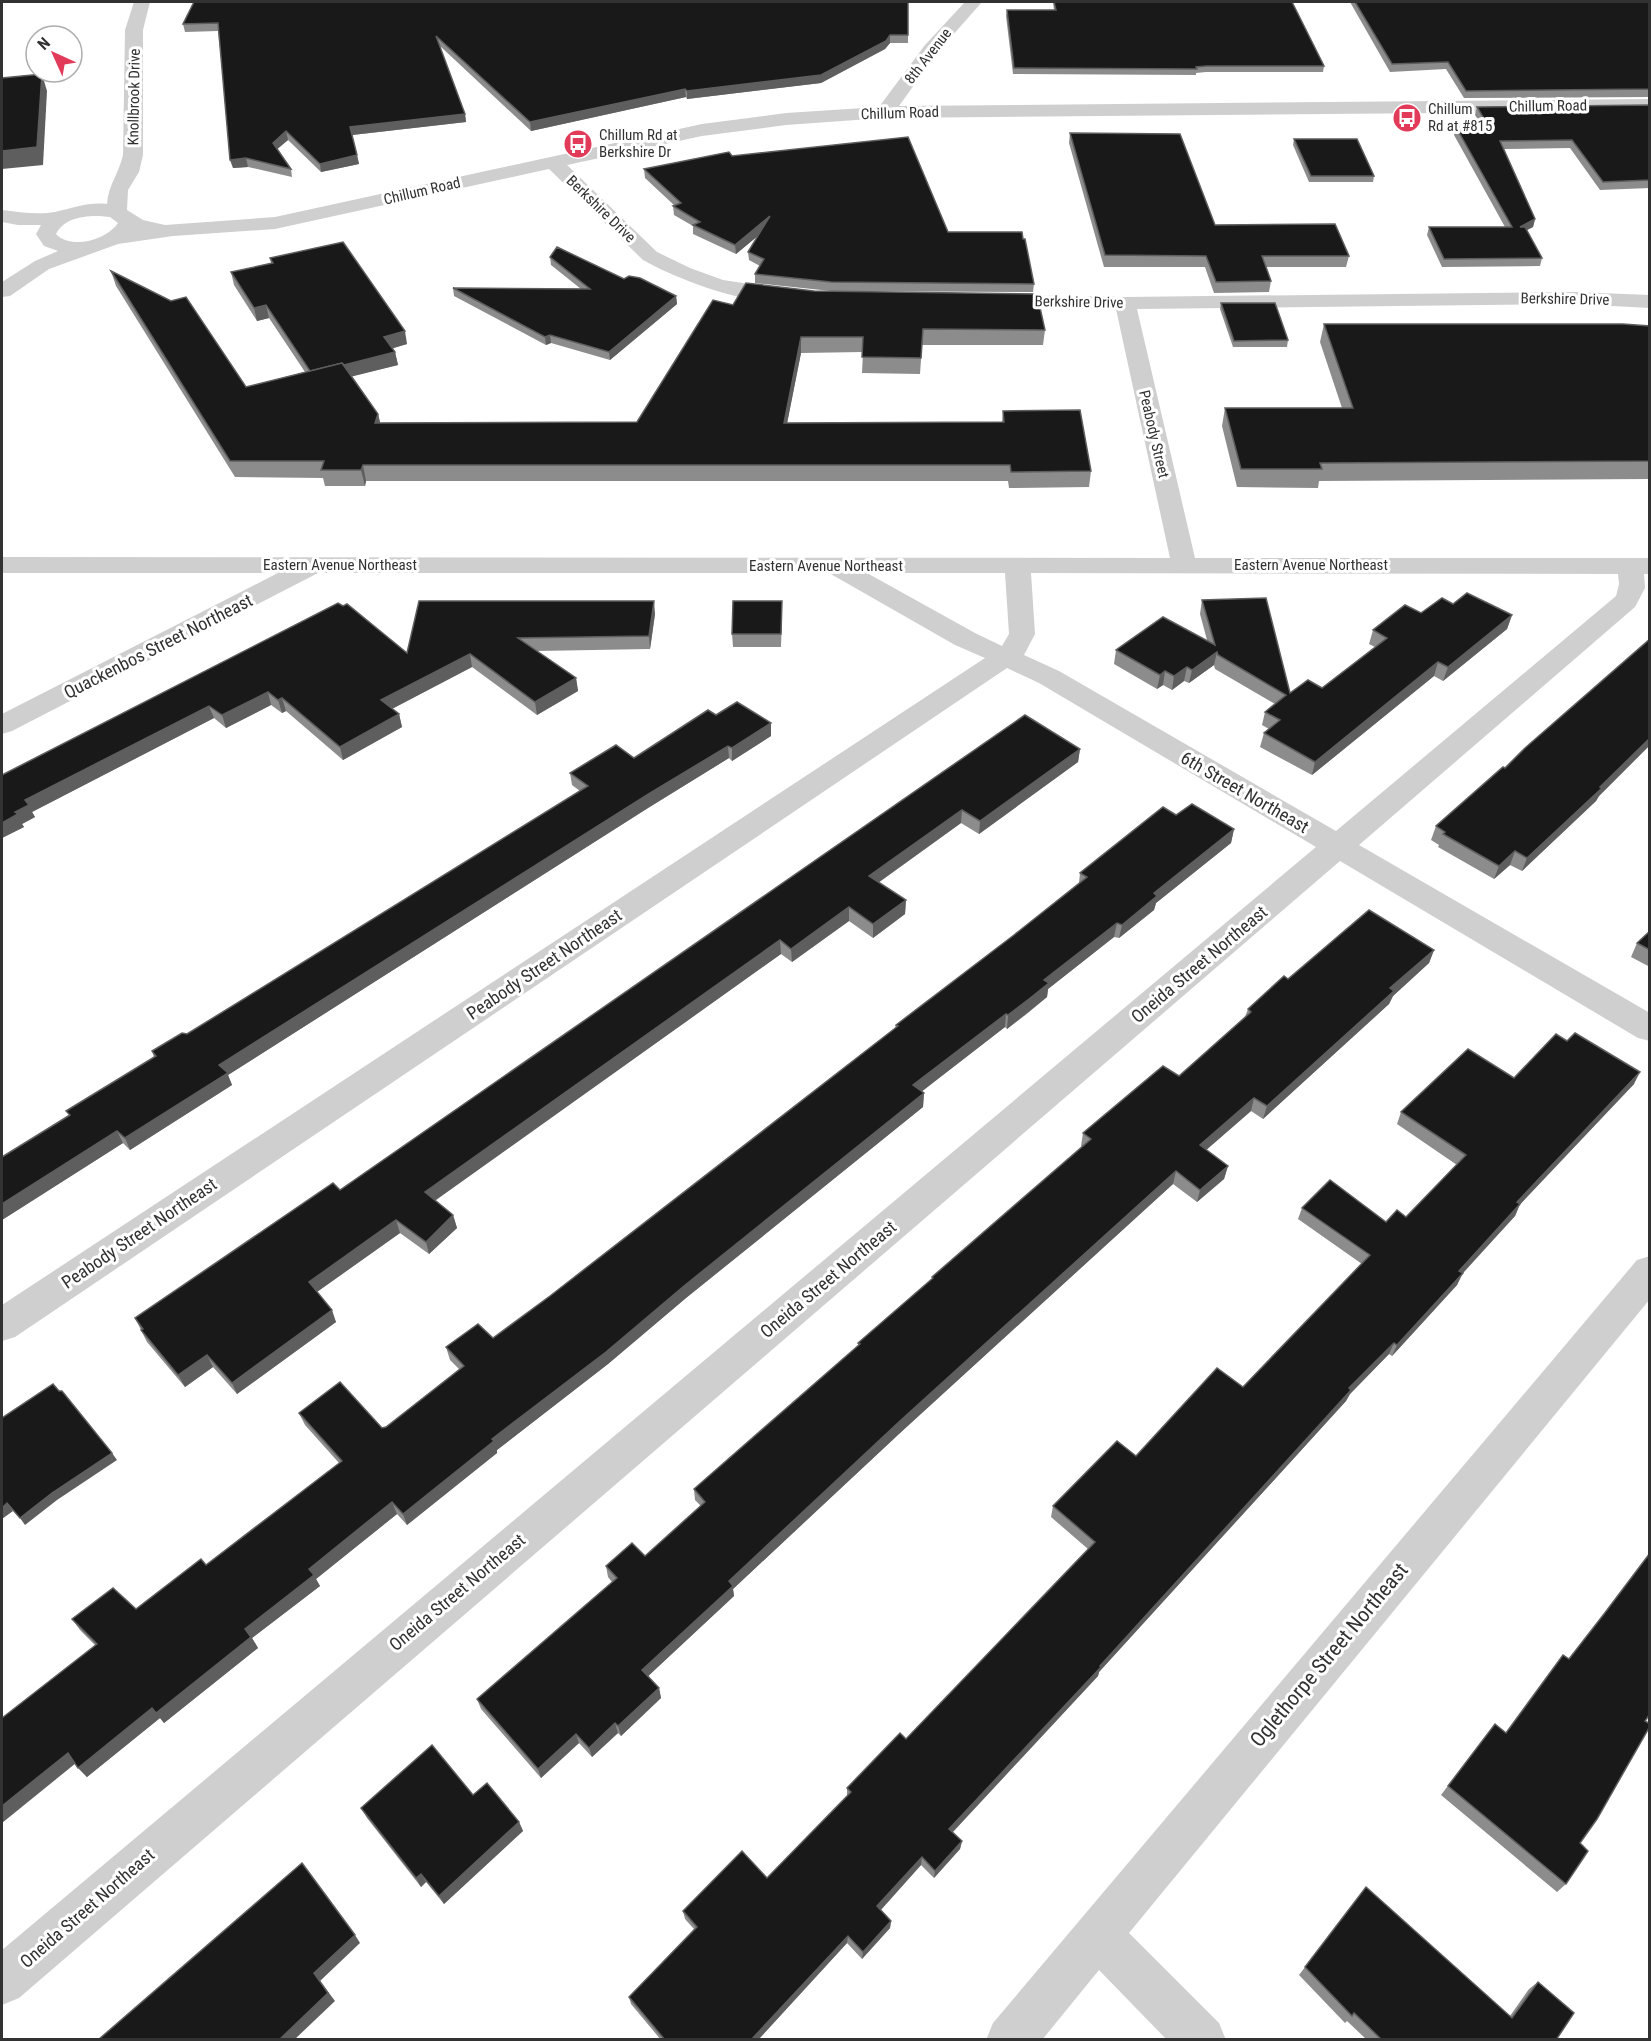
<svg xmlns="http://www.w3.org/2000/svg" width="1651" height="2041" viewBox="0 0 1651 2041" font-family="'Roboto Condensed',sans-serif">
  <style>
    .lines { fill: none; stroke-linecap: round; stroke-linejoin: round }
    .minor { fill: #cfcfcf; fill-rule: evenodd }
    .wall { fill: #8c8c8c }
    .shaded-wall { fill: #5e5e5e }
    .building { fill: #191919; stroke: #5e5e5e; stroke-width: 1.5 }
    .labels { text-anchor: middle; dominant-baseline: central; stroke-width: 6; stroke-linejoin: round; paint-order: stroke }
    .far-street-label { font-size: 15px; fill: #323232; stroke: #fff }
    .far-poi-label { font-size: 15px; fill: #323232; stroke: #fff; text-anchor: start }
    .street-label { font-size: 18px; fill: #323232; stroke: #fff }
    .near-street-label { font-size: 21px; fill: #323232; stroke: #fff }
  </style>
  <rect width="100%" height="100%" fill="#fff"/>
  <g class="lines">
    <g class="minor">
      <path d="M134 2H150L143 30V155L139 172 128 190 127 210 143 220 165 225 275 217 702 124 786 113 879 107 925 45 965 2H982L937 53 899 106 1650 99V111L884 118 786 125 702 136 567 165 657 252 690 268 723 280 795 291 798 296 795 301C757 310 676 279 643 260L549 169 275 229 173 236 118 244 49 269 10 296 2 297V282L35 261 58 251 44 246 36 234 41 225H18L2 222V210C18 212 38 215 55 212 73 208 88 202 107 204 108 186 119 173 123 155L125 30ZM99 216 110 217 118 223C107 240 71 250 56 234 64 218 83 216 99 216Z"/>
      <path d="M1575 292 1650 295V308L1575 304 1137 309 1195 558H1650V574H1644L1645 588 1635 607 1359 845 1650 1013V1041L1638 1038 1340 861 19 1998 2 2005V1950L1316 847 1039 683 1007 668 15 1337 2 1341V1305L985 658 955 645 829 573H318L12 731 2 734V714L278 573H2V557L1170 558 1116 309 994 307 986 306 983 301 986 296 994 295 1125 297ZM867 573H1005L1009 634 1002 646 975 633ZM1031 573 1618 574 1619 584 1616 596 1336 831 1059 671 1024 655 1035 634Z"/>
      <polygon points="1650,1256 1650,1299 1129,1933 1219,2023 1226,2040 1167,2040 1099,1970 1042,2040 986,2040 993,2023 1637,1260"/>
    </g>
  </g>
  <g class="wall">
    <polygon points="194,2 908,35 908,43 890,43 885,49 821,83 687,99 686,97 531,131 440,46 465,114 466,122 352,135 359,164 321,172 288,140 277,149 291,169 292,177 248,167 233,168 218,31 185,32 183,24"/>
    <polygon points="1053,2 1292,2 1324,66 1323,72 1206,72 1196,73 1196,75 1013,74 1006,16 1007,10 1054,10"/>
    <polygon points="1350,2 1650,2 1650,97 1464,98 1446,69 1390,72"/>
    <polygon points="1650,105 1650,188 1600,190 1570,148 1504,149 1535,219 1533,227 1527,230 1542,258 1540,266 1442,267 1427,235 1429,227 1505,227 1454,135 1456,127 1482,127 1475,115 1477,107"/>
    <polygon points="1070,133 1215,225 1349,256 1346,267 1266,267 1271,281 1269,292 1214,293 1205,267 1104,267 1069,143"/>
    <polygon points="1294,139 1374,176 1373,182 1309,182 1293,145"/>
    <polygon points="732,156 948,232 1023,239 1034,284 1033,292 831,291 755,283 755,274 760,266 749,260 748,252 759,235 736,254 693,234 693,226 674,215 673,206 675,206 645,178 644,169"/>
    <polygon points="550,257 624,279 676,296 677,304 610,360 551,343 546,345 454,296 453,288 581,289 551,265"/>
    <polygon points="270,258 407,344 393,348 395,352 398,365 352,376 378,414 380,423 637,422 733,305 1045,330 1043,345 922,345 920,374 862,373 863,352 801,353 787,423 1002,422 1003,411 1091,471 1089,487 1009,488 1008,481 366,481 365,486 325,486 323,478 235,477 116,286 111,271 246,387 305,372 269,318 257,321 234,285 231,272 271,263"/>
    <polygon points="1221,303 1288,340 1287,347 1233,347 1220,309"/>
    <polygon points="1324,324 1650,326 1650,479 1319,481 1318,488 1237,487 1222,426 1225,408 1342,408 1320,342"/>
    <polygon points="1202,600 1290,693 1322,688 1375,647 1369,644 1373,630 1421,613 1453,604 1512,615 1507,629 1443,681 1434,676 1312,775 1260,747 1264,733 1269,729 1262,725 1265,712 1275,704 1215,669 1214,665 1189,683 1184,681 1172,690 1163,685 1157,689 1114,664 1116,650 1207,640 1200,614"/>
    <polygon points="338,603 407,653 655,614 650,649 536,651 576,678 578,691 537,715 472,667 392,709 399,714 402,727 343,760 286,711 282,713 271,705 226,728 214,718 32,812 35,817 22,824 24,827 2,838 2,775"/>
    <polygon points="782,614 781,647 733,647 732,634"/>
    <polygon points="1650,639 1650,745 1599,796 1596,801 1522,871 1510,865 1494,879 1438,847 1439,845 1431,840 1436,826 1505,768"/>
    <polygon points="716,715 771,723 771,736 732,761 729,758 648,808 228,1075 232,1085 130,1150 123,1143 2,1220 2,1157 69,1115 66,1111 154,1057 152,1051 187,1034 580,791 572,785 570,773 634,758"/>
    <polygon points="1025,715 1080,749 1078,762 979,834 961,823 878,883 906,900 905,914 873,938 849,921 792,962 781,954 435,1200 453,1215 457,1228 429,1254 400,1233 317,1292 336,1322 237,1394 213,1367 185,1387 147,1342 135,1318 340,1190"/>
    <polygon points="1176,815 1234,829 1231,843 1156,903 1154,910 1119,938 1114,937 1048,989 1047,997 1028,1013 1007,1029 1005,1027 921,1092 924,1093 923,1107 686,1298 608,1364 497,1450 497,1453 407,1525 397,1514 316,1579 320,1586 252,1638 258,1648 164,1723 160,1718 87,1777 75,1764 95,1645 80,1630 72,1619 136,1609 206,1565 339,1463 305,1425 299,1413 382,1428 386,1427 459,1369 450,1360 446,1347 493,1338 550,1296 895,1028 896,1025 1014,935 1079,883 1080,873"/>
    <polygon points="1650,931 1650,967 1631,957 1637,943"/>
    <polygon points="1434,950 1429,963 1393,996 1389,1004 1263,1119 1251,1111 1206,1150 1228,1166 1224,1179 1197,1202 1173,1184 900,1433 733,1589 734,1596 648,1676 659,1688 661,1698 621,1736 618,1733 592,1757 579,1743 541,1778 481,1709 477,1699 612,1582 608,1577 606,1566 645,1556 701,1506 695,1500 694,1489 858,1346 858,1343 932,1280 932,1277 1082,1147 1081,1146 1083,1133 1179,1076 1245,1017 1248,1009 1288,979"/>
    <polygon points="1514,1078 1634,1084 1520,1204 1515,1216 1462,1273 1457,1285 1392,1356 1389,1354 1350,1394 1346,1401 1099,1672 1098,1676 953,1832 962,1841 960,1849 934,1878 921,1865 881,1910 891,1921 890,1928 862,1959 847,1943 758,2040 661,2040 631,2004 629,1997 694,1929 685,1919 683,1911 767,1878 847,1797 847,1788 906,1739 1088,1549 1051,1517 1053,1506 1136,1456 1243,1387 1362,1264 1298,1219 1302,1208 1386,1222 1406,1217 1457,1165 1397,1124 1401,1112"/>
    <polygon points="1645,1721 1580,1843 1566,1884 1557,1892 1441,1795 1495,1724 1505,1732"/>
    <polygon points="473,1795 519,1822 523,1831 444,1904 426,1882 421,1887 367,1818 361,1808"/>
    <polygon points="1366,1887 1510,2016 1529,1989 1538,1982 1556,2040 1367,2040 1347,2021 1345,2023 1299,1975"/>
  </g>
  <g class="shaded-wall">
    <polygon points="890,35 890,43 885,49 821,83 687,99 687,91"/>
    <polygon points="42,74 47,91 43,165 2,169 2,151"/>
    <polygon points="685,89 686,97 531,131 530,122"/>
    <polygon points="465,114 466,122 352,135 350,127"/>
    <polygon points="286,131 288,140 275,151 273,143"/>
    <polygon points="357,155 359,164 321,172 320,164"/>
    <polygon points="246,158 248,167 233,168 230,160"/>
    <polygon points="770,216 771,225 736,254 735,245"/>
    <polygon points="1535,219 1533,227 1517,235 1520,227"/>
    <polygon points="676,296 677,304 610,360 609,352"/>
    <polygon points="266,305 269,318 257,321 254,308"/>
    <polygon points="405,331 407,344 387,350 384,337"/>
    <polygon points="550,335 551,343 546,345 545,337"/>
    <polygon points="801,337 801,353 784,439 784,423"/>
    <polygon points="395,352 398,365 314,386 311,373"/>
    <polygon points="378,414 382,430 375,423"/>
    <polygon points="363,465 366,481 365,486 361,470"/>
    <polygon points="654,601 655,614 650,649 649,636"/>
    <polygon points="1512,615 1507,629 1443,681 1448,667"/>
    <polygon points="1217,652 1214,665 1189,683 1192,670"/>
    <polygon points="470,654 472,667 384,713 381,700"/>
    <polygon points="1438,662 1434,676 1312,775 1315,762"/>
    <polygon points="1187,667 1184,681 1172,690 1174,676"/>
    <polygon points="1165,671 1163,685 1157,689 1160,675"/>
    <polygon points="576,678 578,691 537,715 535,702"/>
    <polygon points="268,692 271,705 226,728 222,715"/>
    <polygon points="282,698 286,711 282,713 278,700"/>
    <polygon points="209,706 214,718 32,812 35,817 22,824 24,827 2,838 2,823 15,812 25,800"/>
    <polygon points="399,714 402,727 343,760 340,747"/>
    <polygon points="771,723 771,736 732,761 732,748"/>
    <polygon points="1650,738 1650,745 1599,796 1596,801 1522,871 1527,858"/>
    <polygon points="728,746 729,758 648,808 228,1075 232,1085 130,1150 125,1138 219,1065 647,795"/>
    <polygon points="1080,749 1078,762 979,834 980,821"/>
    <polygon points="962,810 961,823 868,890 869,876"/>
    <polygon points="1234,829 1231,843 1156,903 1154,910 1119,938 1122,925 1154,893"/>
    <polygon points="1515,851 1510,865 1494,879 1499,866"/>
    <polygon points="906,900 905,914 873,938 873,924"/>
    <polygon points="849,907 849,921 792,962 791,949"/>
    <polygon points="1117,923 1114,937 1048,989 1047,997 1007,1029 1008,1015 1044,980"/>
    <polygon points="780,940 781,954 429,1205 425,1192"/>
    <polygon points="1434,950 1429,963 1393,996 1389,1004 1263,1119 1267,1106 1390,988"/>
    <polygon points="1006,1014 1005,1027 912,1099 913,1085"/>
    <polygon points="1640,1072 1634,1084 1511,1214 1517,1202"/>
    <polygon points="924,1093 923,1107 686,1298 608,1364 497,1450 497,1453 407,1525 403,1514 492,1439"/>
    <polygon points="1254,1098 1251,1111 1197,1158 1200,1145"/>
    <polygon points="117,1131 123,1143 2,1220 2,1204"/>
    <polygon points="1228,1166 1224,1179 1197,1202 1200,1190"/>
    <polygon points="1176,1171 1173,1184 900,1433 733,1589 734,1596 644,1680 642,1670 729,1581 900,1421"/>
    <polygon points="1520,1204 1515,1216 1454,1283 1459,1271"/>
    <polygon points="453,1215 457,1228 429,1254 426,1242"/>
    <polygon points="396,1220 400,1233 314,1294 309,1282"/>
    <polygon points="1463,1273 1457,1285 1392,1356 1397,1345"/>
    <polygon points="332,1310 336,1322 237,1394 232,1383"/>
    <polygon points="1394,1343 1389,1354 1350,1394 1346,1401 1099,1672 1098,1676 948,1837 949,1829 1100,1666 1349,1388"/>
    <polygon points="207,1355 213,1367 185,1387 178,1375"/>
    <polygon points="112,1453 117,1460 57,1500 25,1525 20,1518 52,1493"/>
    <polygon points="392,1502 397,1514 316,1579 320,1586 252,1638 258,1648 164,1723 160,1718 87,1777 78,1768 245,1629 309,1569"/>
    <polygon points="7,1503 13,1511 2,1519 2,1508"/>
    <polygon points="659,1688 661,1698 621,1736 618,1726"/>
    <polygon points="615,1723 618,1733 592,1757 589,1748"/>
    <polygon points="576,1734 579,1743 541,1778 538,1769"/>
    <polygon points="68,1753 76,1763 2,1823 2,1806"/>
    <polygon points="519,1822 523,1831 444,1904 439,1896"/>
    <polygon points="962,1841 960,1849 934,1878 935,1871"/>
    <polygon points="922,1857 921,1865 877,1914 877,1906"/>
    <polygon points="421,1874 426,1882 421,1887 416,1878"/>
    <polygon points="891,1921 890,1928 862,1959 863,1952"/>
    <polygon points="355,1935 360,1943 320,1981 335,2001 294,2040 279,2040 314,1973"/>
    <polygon points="848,1936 847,1943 758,2040 751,2040"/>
  </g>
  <g class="building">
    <polygon points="194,2 908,2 908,35 890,35 886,41 821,75 687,91 685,89 530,122 436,36 465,114 350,127 357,155 320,164 286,131 273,143 291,169 246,158 230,160 218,23 183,24"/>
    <polygon points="1054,2 1292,2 1324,66 1207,66 1196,67 1197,69 1014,68 1007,10 1056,10"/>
    <polygon points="1355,2 1650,2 1650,89 1466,91 1448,62 1392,64"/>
    <polygon points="42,74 37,147 2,151 2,78"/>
    <polygon points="1650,105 1650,180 1603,182 1572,140 1500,141 1535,219 1520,227 1525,227 1542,258 1444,259 1429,227 1512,227 1456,127 1489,127 1477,107"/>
    <polygon points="1070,133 1180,134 1215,225 1335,224 1349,256 1262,256 1271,281 1216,282 1206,256 1105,255"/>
    <polygon points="908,137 948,232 1022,232 1023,239 1025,239 1034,284 831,282 755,274 764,259 748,252 770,216 735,245 693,225 700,222 673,206 681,203 644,169 729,152 732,156"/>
    <polygon points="1294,139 1357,139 1374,176 1311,176"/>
    <polygon points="343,242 405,331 384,337 395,352 344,365 342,363 310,371 266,305 254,308 231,272 273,263 270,258"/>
    <polygon points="557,247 624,279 629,276 640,278 676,296 609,352 550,335 545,337 453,288 590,289 550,257"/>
    <polygon points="111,271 171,301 186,297 246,387 342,363 378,414 375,423 637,422 713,300 733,305 746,283 814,291 1037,294 1045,330 923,329 921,358 862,357 863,337 801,337 784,423 1004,422 1003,411 1080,410 1091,471 1011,472 1010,465 363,465 361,470 321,470 324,461 230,461"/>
    <polygon points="1221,303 1275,303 1288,340 1234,341"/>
    <polygon points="1324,324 1623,324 1650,326 1650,461 1320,463 1322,469 1241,469 1225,408 1353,408"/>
    <polygon points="1467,593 1512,615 1448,667 1438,662 1315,762 1264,733 1280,720 1265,712 1286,695 1218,655 1217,652 1192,670 1187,667 1174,676 1165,671 1160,675 1116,650 1163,617 1215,645 1202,600 1266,598 1290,693 1308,680 1322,688 1387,638 1373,630 1405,605 1421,613 1442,598 1453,604"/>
    <polygon points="419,601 654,601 649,636 518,638 576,678 535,702 470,654 381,700 399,714 340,747 282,698 278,700 268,692 222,715 209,706 25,800 29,805 15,812 18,814 2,823 2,775 338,603 343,606 347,604 407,653"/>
    <polygon points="733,601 782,601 781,634 732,634"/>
    <polygon points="1650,639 1650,738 1600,787 1602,788 1527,858 1515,851 1499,866 1443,834 1445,832 1436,826 1503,767 1505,768 1525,748"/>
    <polygon points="737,702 771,723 732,748 728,746 647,795 219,1065 228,1073 125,1138 117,1131 2,1204 2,1157 70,1115 66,1111 156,1056 152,1051 182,1033 187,1034 588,786 570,773 616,745 634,758 708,710 716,715"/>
    <polygon points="1025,715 1080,749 980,821 962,810 869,876 906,900 873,924 849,907 791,949 780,940 425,1192 453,1215 426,1242 396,1220 309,1282 332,1310 232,1383 207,1355 178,1375 141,1330 143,1329 135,1318 333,1183 340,1190"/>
    <polygon points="1192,804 1234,829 1154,893 1157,896 1122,925 1117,923 1044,980 1049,983 1029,999 1008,1015 1006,1014 913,1085 924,1093 684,1286 606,1352 492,1439 494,1441 403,1514 392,1502 309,1569 314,1575 245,1629 251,1637 156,1713 152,1708 78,1768 68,1753 2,1806 2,1718 97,1644 72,1619 113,1588 136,1609 201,1559 206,1565 342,1461 299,1413 340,1382 382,1428 386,1427 464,1366 446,1347 478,1324 493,1338 550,1296 898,1026 896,1025 1014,935 1087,877 1080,873 1163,807 1176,815"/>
    <polygon points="1369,910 1434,950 1390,988 1394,991 1267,1106 1254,1098 1200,1145 1228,1166 1200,1190 1176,1171 900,1421 729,1581 733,1586 642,1670 659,1688 618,1726 615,1723 589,1748 576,1734 538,1769 477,1699 617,1578 606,1566 632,1543 645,1556 705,1502 694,1489 860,1344 858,1343 933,1278 932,1277 1091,1139 1083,1133 1163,1066 1179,1076 1251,1012 1248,1009 1284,976 1288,979"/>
    <polygon points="1650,931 1650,950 1637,943"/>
    <polygon points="1575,1033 1640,1072 1517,1202 1520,1204 1459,1271 1463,1273 1397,1345 1394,1343 1349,1388 1351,1390 1100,1666 1101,1667 949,1829 962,1841 935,1871 922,1857 877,1906 891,1921 863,1952 848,1936 751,2040 665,2040 629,1997 697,1927 683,1911 742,1851 767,1878 851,1792 847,1788 900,1733 906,1739 1095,1542 1053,1506 1117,1441 1136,1456 1217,1368 1243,1387 1370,1255 1302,1208 1330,1180 1386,1222 1397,1210 1406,1217 1466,1155 1401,1112 1468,1049 1514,1078 1556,1034 1567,1041"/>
    <polygon points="53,1384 59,1391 62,1391 112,1453 52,1493 20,1518 7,1503 2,1508 2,1418"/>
    <polygon points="1650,1553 1650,1714 1645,1721 1650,1724 1650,1726 1597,1819 1580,1843 1588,1851 1566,1884 1448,1786 1495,1724 1506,1733 1563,1655 1569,1659 1604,1614"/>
    <polygon points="432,1745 473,1795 487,1783 519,1822 439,1896 421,1874 416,1878 361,1808"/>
    <polygon points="302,1863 355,1935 314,1973 328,1993 279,2040 98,2040"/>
    <polygon points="1366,1887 1512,2018 1538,1982 1574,2013 1556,2040 1382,2040 1354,2013 1352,2016 1305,1967"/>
  </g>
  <defs>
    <g id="bus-disc" transform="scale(1.5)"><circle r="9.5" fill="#e13b59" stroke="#fff"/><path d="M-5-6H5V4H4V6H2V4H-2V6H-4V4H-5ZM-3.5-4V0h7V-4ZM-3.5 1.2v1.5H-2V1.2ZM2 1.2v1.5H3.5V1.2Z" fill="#fff"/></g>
  </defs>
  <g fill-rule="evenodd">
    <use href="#bus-disc" x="1407" y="118"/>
    <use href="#bus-disc" x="578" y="144"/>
  </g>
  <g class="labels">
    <g class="far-street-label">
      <text transform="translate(928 56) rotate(-52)">8th Avenue</text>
      <text transform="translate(134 97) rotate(-89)">Knollbrook Drive</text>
      <text transform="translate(1548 106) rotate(-1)">Chillum Road</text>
      <text transform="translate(900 113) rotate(-2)">Chillum Road</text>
      <text transform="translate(422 191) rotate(-13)">Chillum Road</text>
      <text transform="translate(601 209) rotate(44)">Berkshire Drive</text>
      <text transform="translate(1565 299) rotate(1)">Berkshire Drive</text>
      <text transform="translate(1079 302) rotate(1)">Berkshire Drive</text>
      <text transform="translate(1154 434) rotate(77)">Peabody Street</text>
      <text x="340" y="565">Eastern Avenue Northeast</text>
      <text x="1311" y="565">Eastern Avenue Northeast</text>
      <text x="826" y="566">Eastern Avenue Northeast</text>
    </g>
    <g class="far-poi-label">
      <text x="1428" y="109">Chillum<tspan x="1428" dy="17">Rd at #815</tspan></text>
      <text x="599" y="135">Chillum Rd at<tspan x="599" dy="17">Berkshire Dr</tspan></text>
    </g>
    <g class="street-label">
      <text transform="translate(158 646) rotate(-27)">Quackenbos Street Northeast</text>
      <text transform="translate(1245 792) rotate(30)">6th Street Northeast</text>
      <text transform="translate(544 964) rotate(-34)">Peabody Street Northeast</text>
      <text transform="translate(1199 964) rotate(-40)">Oneida Street Northeast</text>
      <text transform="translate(139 1233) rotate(-34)">Peabody Street Northeast</text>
      <text transform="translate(828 1279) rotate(-40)">Oneida Street Northeast</text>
      <text transform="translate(457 1592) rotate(-40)">Oneida Street Northeast</text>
      <text transform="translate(87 1908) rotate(-41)">Oneida Street Northeast</text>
    </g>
    <g class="near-street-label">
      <text transform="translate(1329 1655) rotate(-50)">Oglethorpe Street Northeast</text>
    </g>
  </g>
  <rect width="1651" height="2041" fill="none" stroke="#323232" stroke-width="6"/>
  <g transform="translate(54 54) rotate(315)"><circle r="28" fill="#ffffff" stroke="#adadad" stroke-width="1.5"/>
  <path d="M0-4.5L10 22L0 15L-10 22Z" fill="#e13b59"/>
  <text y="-9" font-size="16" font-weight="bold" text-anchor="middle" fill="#323232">N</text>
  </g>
</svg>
